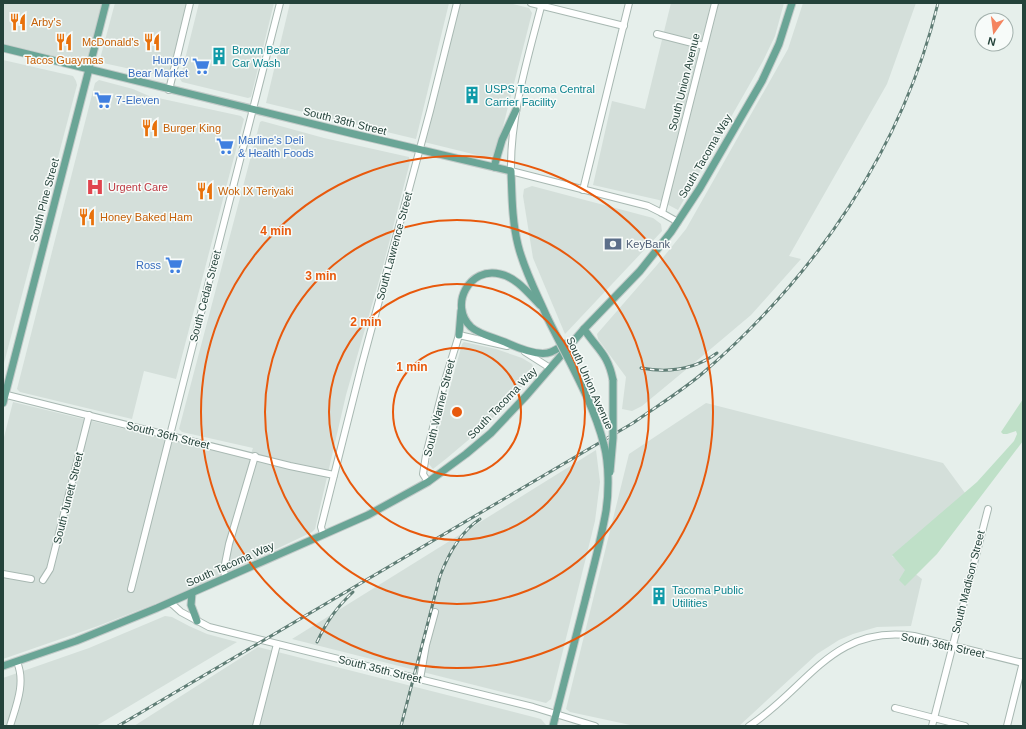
<svg xmlns="http://www.w3.org/2000/svg" width="1026" height="729" viewBox="0 0 1026 729" font-family="Helvetica,sans-serif">
  <style>
    .built { fill: #d4dfda }
    .green { fill: #bfe0c8 }
    .lines { fill: none; stroke-linecap: round; stroke-linejoin: round }
    .minor-casing { stroke: #a8b8b2; stroke-width: 8 }
    .major-casing { stroke: #c2cac8; stroke-width: 9 }
    .minor { stroke: #fff; stroke-width: 6 }
    .major { stroke: #6aa596; stroke-width: 7 }
    .rail-casing { stroke: #5f7d75; stroke-width: 3 }
    .rail { stroke: #f7fbf9; stroke-width: 1.5; stroke-dasharray: 4.5; stroke-linecap: butt }
    .major-bridge-casing { stroke: #c2cac8; stroke-width: 9; stroke-linecap: butt }
    .major-bridge { stroke: #6aa596; stroke-width: 7 }
    .ring { fill: none; stroke: #e8590c; stroke-width: 2 }
    .labels { text-anchor: middle; dominant-baseline: central; stroke-width: 3; stroke-linejoin: round; paint-order: stroke }
    .food-label { font-size: 11px; fill: #c56008; stroke: #f7fbf9; text-anchor: start }
    .culture-label { font-size: 11px; fill: #0d838f; stroke: #f7fbf9; text-anchor: start }
    .shop-label { font-size: 11px; fill: #366cbe; stroke: #f7fbf9; text-anchor: end }
    .street-label { font-size: 11px; fill: #24423a; stroke: #f7fbf9 }
    .health-label { font-size: 11px; fill: #be3a42; stroke: #f7fbf9; text-anchor: start }
    .service-label { font-size: 11px; fill: #4e5e75; stroke: #f7fbf9; text-anchor: start }
    .centre { fill: #e8590c; stroke: #f7fbf9; stroke-width: 2 }
    .ring-label { font-size: 12px; text-anchor: middle; font-weight: bold; fill: #e8590c; stroke: #f7fbf9; stroke-width: 3; stroke-linejoin: round; paint-order: stroke }
  </style>
  <rect width="100%" height="100%" fill="#e6efeb"/>
  <g class="built">
    <polygon points="3,3 100,3 106,5 89,69 3,48"/>
    <polygon points="115,3 187,3 168,77 103,63 100,59"/>
    <polygon points="199,3 274,3 251,97 248,98 182,82 180,79"/>
    <polygon points="290,3 449,3 416,139 266,103"/>
    <polygon points="460,3 509,3 529,8 532,13 497,150 495,154 489,158 424,142"/>
    <polygon points="671,3 784,3 775,36 763,61 678,210 659,200 593,185 612,101 645,109"/>
    <polygon points="803,3 916,3 887,84 789,256 801,259 751,315 700,358 642,406 632,411 622,409 626,377 598,339 597,334 657,265 686,229 788,49"/>
    <polygon points="3,60 73,76 76,81 77,85 3,367"/>
    <polygon points="99,80 133,89 149,96 241,116 244,119 176,379 144,371 132,419 20,392 17,389 95,83"/>
    <polygon points="262,121 324,138 409,157 410,162 382,270 346,395 315,529 312,532 241,566 170,598 98,626 3,659 3,441 13,402 249,459 253,448 182,432 179,429 260,122"/>
    <polygon points="532,186 653,218 661,224 662,231 565,334 533,258 523,196 524,189"/>
    <polygon points="464,342 496,349 522,358 532,364 534,369 533,374 509,401 485,426 447,458 433,469 432,468 429,464 462,344"/>
    <polygon points="706,403 943,463 968,497 892,556 922,579 911,626 877,627 853,634 839,640 817,654 739,726 635,726 570,712 566,709 629,454"/>
    <polygon points="596,450 600,482 595,521 551,699 546,703 292,639"/>
    <polygon points="165,616 172,617 189,626 207,634 237,642 96,726 3,726 3,678 89,648"/>
    <polygon points="258,647 541,719 546,725 134,726"/>
  </g>
  <polygon class="green" points="1023,399 1023,441 937,554 905,586 899,580 905,570 892,555 977,482 1014,441 1017,434 1016,431 1007,434 1003,434 1001,432"/>
  <g class="lines">
    <g class="minor-casing">
      <g id="minor">
        <polyline points="531,3 624,26"/>
        <path d="M542 3C528 57 510 115 511 171L648 206 662 213 678 222"/>
        <polyline points="657,34 704,46"/>
        <polyline points="169,90 190,3"/>
        <polyline points="583,190 629,3"/>
        <polyline points="662,213 715,3"/>
        <polyline points="525,352 550,368"/>
        <polyline points="3,394 290,466 334,475"/>
        <polyline points="428,482 423,474 426,455 446,377 459,335 507,346"/>
        <polyline points="323,534 321,527 362,364 430,111 457,3"/>
        <polyline points="3,574 31,579"/>
        <polyline points="225,578 224,569 229,544 255,456"/>
        <polyline points="43,580 50,569 89,415"/>
        <polyline points="131,589 190,356 280,3"/>
        <polyline points="171,603 181,612 209,627 533,707 595,726"/>
        <polyline points="420,679 426,645 435,612"/>
        <polyline points="895,708 965,726"/>
        <path d="M10 726C16 706 26 683 17 662"/>
        <polyline points="256,726 277,644"/>
        <path d="M749 726C807 689 832 624 914 636L1023 663"/>
        <polyline points="932,726 988,509"/>
        <polyline points="1007,726 1023,662"/>
      </g>
    </g>
    <g class="major-casing">
      <g id="major">
        <path d="M3 48 358 135 511 171C512 196 512 221 518 245 524 270 537 294 547 317"/>
        <polyline points="494,167 502,140 516,110"/>
        <path d="M540 305C529 294 516 277 500 274 470 266 448 305 471 327 480 335 496 338 507 343 518 348 539 357 551 352 556 350 562 346 567 343"/>
        <path d="M584 329C598 350 608 354 613 380"/>
        <polyline points="459,335 461,311"/>
        <polyline points="3,403 106,3"/>
        <polyline points="192,593 191,605 197,621"/>
        <polyline points="3,666 76,641 157,608 368,515 428,482 466,454 491,433 526,396 584,329 640,271 671,232 700,188 762,81 779,44 792,3"/>
        <polyline points="553,726 586,597"/>
      </g>
    </g>
    <use href="#minor" class="minor"/>
    <use href="#major" class="major"/>
    <g class="rail-casing">
      <g id="rail">
        <path d="M641 368C668 373 694 370 717 353"/>
        <path d="M317 642C327 621 336 608 353 592"/>
        <path d="M118 726 633 423C657 406 682 391 704 372 816 275 903 148 938 3"/>
        <path d="M401 726 440 576C448 555 460 532 480 519"/>
      </g>
    </g>
    <use href="#rail" class="rail"/>
    <g class="major-bridge-casing">
      <g id="major-bridge">
        <path d="M547 317C567 358 593 401 604 445 609 463 609 492 606 511 601 540 593 568 586 597"/>
        <polyline points="610,472 613,438 613,380"/>
      </g>
    </g>
    <use href="#major-bridge" class="major-bridge"/>
  </g>
  <g class="ring">
    <circle cx="457" cy="412" r="64"/>
    <circle cx="457" cy="412" r="128"/>
    <circle cx="457" cy="412" r="192"/>
    <circle cx="457" cy="412" r="256"/>
  </g>
  <defs>
    <g id="restaurant-bare" transform="scale(1.38)"><path d="M-5-6h1v4h1v-4h1v4h1v-4h1v5L-1.5 .5V6h-2V.5L-5-1ZM5-6V6H3V1.5H1.5Q1.5-4 5-6Z" fill="#e8710a" stroke="#f7fbf9" stroke-width="2.5" paint-order="stroke"/></g>
    <g id="building-bare" transform="scale(1.38)"><path d="M-4-6H4V6H1V3H-1V6H-4ZM-2.5-4.3h1.7v1.8h-1.7ZM.8-4.3h1.7v1.8H.8ZM-2.5-1h1.7V.8h-1.7ZM.8-1h1.7V.8H.8Z" fill="#0f9aa8" stroke="#f7fbf9" stroke-width="2.5" paint-order="stroke"/></g>
    <g id="supermarket-bare" transform="scale(1.38)"><path d="M-6-5.5h2.5l.6 2H6L4.5 2H-2.5L-4.4-4H-6ZM-1.5 3.2a1.3 1.3 0 1 0 .1 0ZM3 3.2a1.3 1.3 0 1 0 .1 0Z" fill="#3f7fe0" stroke="#f7fbf9" stroke-width="2.5" paint-order="stroke"/></g>
    <g id="hospital-bare" transform="scale(1.38)"><path d="M-5-5h3v3.5h4V-5h3V5h-3V1.5h-4V5h-3Z" fill="#e0444e" stroke="#f7fbf9" stroke-width="2.5" paint-order="stroke"/></g>
    <g id="bank-bare" transform="scale(1.38)"><path d="M-6-4H6V4H-6ZM0-2.3a2.3 2.3 0 1 0 0 4.6a2.3 2.3 0 1 0 0-4.6Z" fill="#5c6f8a" stroke="#f7fbf9" stroke-width="2.5" paint-order="stroke"/></g>
  </defs>
  <g fill-rule="evenodd">
    <use href="#restaurant-bare" x="18" y="22"/>
    <use href="#restaurant-bare" x="64" y="42"/>
    <use href="#restaurant-bare" x="152" y="42"/>
    <use href="#building-bare" x="219" y="56"/>
    <use href="#supermarket-bare" x="201" y="66"/>
    <use href="#building-bare" x="472" y="95"/>
    <use href="#supermarket-bare" x="103" y="100"/>
    <use href="#restaurant-bare" x="150" y="128"/>
    <use href="#supermarket-bare" x="225" y="146"/>
    <use href="#hospital-bare" x="95" y="187"/>
    <use href="#restaurant-bare" x="205" y="191"/>
    <use href="#restaurant-bare" x="87" y="217"/>
    <use href="#bank-bare" x="613" y="244"/>
    <use href="#supermarket-bare" x="174" y="265"/>
    <use href="#building-bare" x="659" y="596"/>
  </g>
  <g class="labels">
    <g class="food-label">
      <text x="31" y="22">Arby's</text>
      <text x="139" y="42" text-anchor="end">McDonald's</text>
      <text x="64" y="60" text-anchor="middle">Tacos Guaymas</text>
      <text x="163" y="128">Burger King</text>
      <text x="218" y="191">Wok IX Teriyaki</text>
      <text x="100" y="217">Honey Baked Ham</text>
    </g>
    <g class="culture-label">
      <text x="232" y="50">Brown Bear<tspan x="232" dy="13">Car Wash</tspan></text>
      <text x="485" y="89">USPS Tacoma Central<tspan x="485" dy="13">Carrier Facility</tspan></text>
      <text x="672" y="590">Tacoma Public<tspan x="672" dy="13">Utilities</tspan></text>
    </g>
    <g class="shop-label">
      <text x="188" y="60">Hungry<tspan x="188" dy="13">Bear Market</tspan></text>
      <text x="116" y="100" text-anchor="start">7-Eleven</text>
      <text x="238" y="140" text-anchor="start">Marline's Deli<tspan x="238" dy="13">&amp; Health Foods</tspan></text>
      <text x="161" y="265">Ross</text>
    </g>
    <g class="street-label">
      <text transform="translate(684 82) rotate(-76)">South Union Avenue</text>
      <text transform="translate(345 121) rotate(14)">South 38th Street</text>
      <text transform="translate(705 156) rotate(-60)">South Tacoma Way</text>
      <text transform="translate(44 200) rotate(-75)">South Pine Street</text>
      <text transform="translate(394 246) rotate(-75)">South Lawrence Street</text>
      <text transform="translate(205 296) rotate(-75)">South Cedar Street</text>
      <text transform="translate(590 383) rotate(66)">South Union Avenue</text>
      <text transform="translate(502 403) rotate(-46)">South Tacoma Way</text>
      <text transform="translate(439 408) rotate(-76)">South Warner Street</text>
      <text transform="translate(168 435) rotate(14)">South 36th Street</text>
      <text transform="translate(68 498) rotate(-76)">South Junett Street</text>
      <text transform="translate(230 564) rotate(-24)">South Tacoma Way</text>
      <text transform="translate(968 582) rotate(-76)">South Madison Street</text>
      <text transform="translate(943 645) rotate(12)">South 36th Street</text>
      <text transform="translate(380 669) rotate(14)">South 35th Street</text>
    </g>
    <g class="health-label">
      <text x="108" y="187">Urgent Care</text>
    </g>
    <g class="service-label">
      <text x="626" y="244">KeyBank</text>
    </g>
  </g>
  <circle cx="457" cy="412" r="6" class="centre"/>
  <g class="ring-label">
    <text x="276" y="235">4 min</text>
    <text x="321" y="280">3 min</text>
    <text x="366" y="326">2 min</text>
    <text x="412" y="371">1 min</text>
  </g>
  <rect width="1026" height="729" fill="none" stroke="#24423a" stroke-width="8"/>
  <g transform="translate(994 32) rotate(194)"><circle r="19" fill="#f7fbf9" stroke="#a3b1ad"/>
  <path d="M0-3L7 15L0 10L-7 15Z" fill="#f4845f"/>
  <text y="-6" font-size="11" font-weight="bold" text-anchor="middle" fill="#24423a">N</text>
  </g>
</svg>
